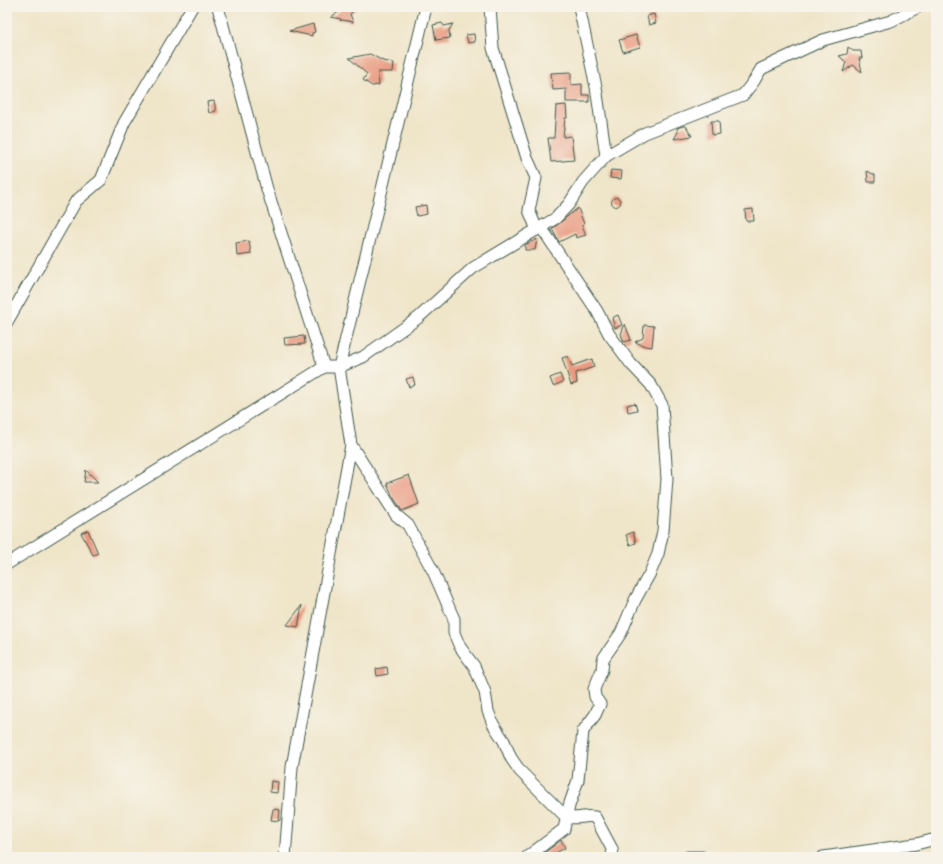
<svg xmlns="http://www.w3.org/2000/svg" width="943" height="864" viewBox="0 0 943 864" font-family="'Libre Caslon Text',serif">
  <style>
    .building { fill: #e99a80 }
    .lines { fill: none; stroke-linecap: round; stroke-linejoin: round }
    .minor-casing { stroke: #3e564a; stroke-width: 13 }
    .minor { stroke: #fff; stroke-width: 11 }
  </style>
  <rect width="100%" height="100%" fill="#f7f3e8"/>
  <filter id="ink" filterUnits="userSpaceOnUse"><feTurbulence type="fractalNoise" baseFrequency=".025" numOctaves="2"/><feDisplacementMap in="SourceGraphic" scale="8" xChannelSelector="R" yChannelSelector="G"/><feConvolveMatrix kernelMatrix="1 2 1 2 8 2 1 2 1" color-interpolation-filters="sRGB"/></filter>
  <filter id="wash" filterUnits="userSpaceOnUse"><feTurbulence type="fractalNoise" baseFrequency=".012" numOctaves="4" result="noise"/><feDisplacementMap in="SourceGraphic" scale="16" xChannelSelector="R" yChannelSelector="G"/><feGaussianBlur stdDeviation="0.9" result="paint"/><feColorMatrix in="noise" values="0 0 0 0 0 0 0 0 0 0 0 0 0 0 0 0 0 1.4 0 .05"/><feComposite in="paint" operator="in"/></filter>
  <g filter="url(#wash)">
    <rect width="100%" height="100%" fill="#efe5c9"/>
    <g id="blocks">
      <g class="building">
        <polygon points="346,7 359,7 350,14 353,22 342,20 340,21 341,19 331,17"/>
        <polygon points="654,14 656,23 649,25 647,16"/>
        <polygon points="442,23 444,26 453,24 449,30 450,38 436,40 433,25"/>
        <polygon points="313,24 315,32 312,33 312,36 289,31"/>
        <polygon points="474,34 475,42 468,43 466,35"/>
        <polygon points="636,35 640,47 623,52 619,40"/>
        <polygon points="848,47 853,51 861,51 862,58 859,58 862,72 853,65 843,72 846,62 839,56 847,54"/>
        <polygon points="370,54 383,61 394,63 393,72 378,72 379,85 372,86 363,80 367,74 349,58"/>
        <polygon points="571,72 571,85 582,84 582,95 589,95 589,102 566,102 566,89 553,90 551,73"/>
        <polygon points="214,101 216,111 209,113 207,102"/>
        <polygon points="566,105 567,118 565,118 563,137 571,136 574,160 551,162 548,138 554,138 556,106"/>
        <polygon points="711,121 719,121 720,134 712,135"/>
        <polygon points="683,126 686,126 692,136 674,139 678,132 677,128"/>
        <polygon points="611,170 622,171 621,179 610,178"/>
        <polygon points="867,171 875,175 875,182 868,182"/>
        <circle cx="616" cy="202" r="4.5"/>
        <polygon points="426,205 427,214 417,216 415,207"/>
        <polygon points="578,208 584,224 582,225 586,235 576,238 575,234 559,242 552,229"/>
        <polygon points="753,209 754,221 746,221 745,210"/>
        <polygon points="537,239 535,250 525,250 525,245"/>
        <polygon points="249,241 251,254 237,256 236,243"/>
        <polygon points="618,315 622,325 615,328 612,318"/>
        <polygon points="625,324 631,340 624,342 621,334"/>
        <polygon points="644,325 654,326 652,347 645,346 635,342 643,338"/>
        <polygon points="304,336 305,344 285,345 284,338"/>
        <polygon points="568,356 572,366 592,359 594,367 576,373 577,383 571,385 562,358"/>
        <polygon points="560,374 563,382 553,386 550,378"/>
        <polygon points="413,377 415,385 409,387 406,379"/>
        <polygon points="635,403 637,410 628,412 627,405"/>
        <polygon points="86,470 98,482 84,482"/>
        <polygon points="409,475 419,504 402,511 392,495 387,483"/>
        <polygon points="88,530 98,553 93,555 81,533"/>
        <polygon points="633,532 636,543 630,545 626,535"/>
        <polygon points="302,605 298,627 287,625"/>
        <polygon points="387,667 388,674 377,676 376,669"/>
        <polygon points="271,781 278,782 277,793 270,792"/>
        <polygon points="273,809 280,810 279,821 271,820"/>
        <polygon points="561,840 565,848 548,857 539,857"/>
      </g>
    </g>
  </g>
  <g filter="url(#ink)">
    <use href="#blocks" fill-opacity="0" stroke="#3e564a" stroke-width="1"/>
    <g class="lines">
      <g class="minor-casing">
        <g id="minor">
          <polyline points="218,7 267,189 324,367"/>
          <polyline points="490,7 493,48 527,158 536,178 529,210 537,230"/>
          <polyline points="579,7 596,87 606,156"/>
          <polyline points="7,322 76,201 101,180 124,123 192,7"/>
          <path d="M351 445 396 515 408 525 433 571 454 619V633L460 647 474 666 485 692 488 711 493 724 504 741 511 758 520 771 566 817C580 820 582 815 595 817L612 849 613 857"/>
          <polyline points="7,564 324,367 339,367 363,357 418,318 473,268 556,218 569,204 583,182 606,156 645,133 743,95 754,81 761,69 823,40 891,21 918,7"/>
          <polyline points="285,857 292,767 351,445 339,367 426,7"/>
          <polyline points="527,857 564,829 569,806 578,780 583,731 595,715 600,704 595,697 594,689 602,670 603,659 621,633 635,600 650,573 658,554 663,531 667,479 662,405 651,385 631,364 609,334 597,311 541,227"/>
          <polyline points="688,857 702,857"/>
          <polyline points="823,857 916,844 936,839"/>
        </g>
      </g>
      <use href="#minor" class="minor"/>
    </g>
  </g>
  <rect width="943" height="864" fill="none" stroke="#f7f3e8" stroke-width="24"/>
</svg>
